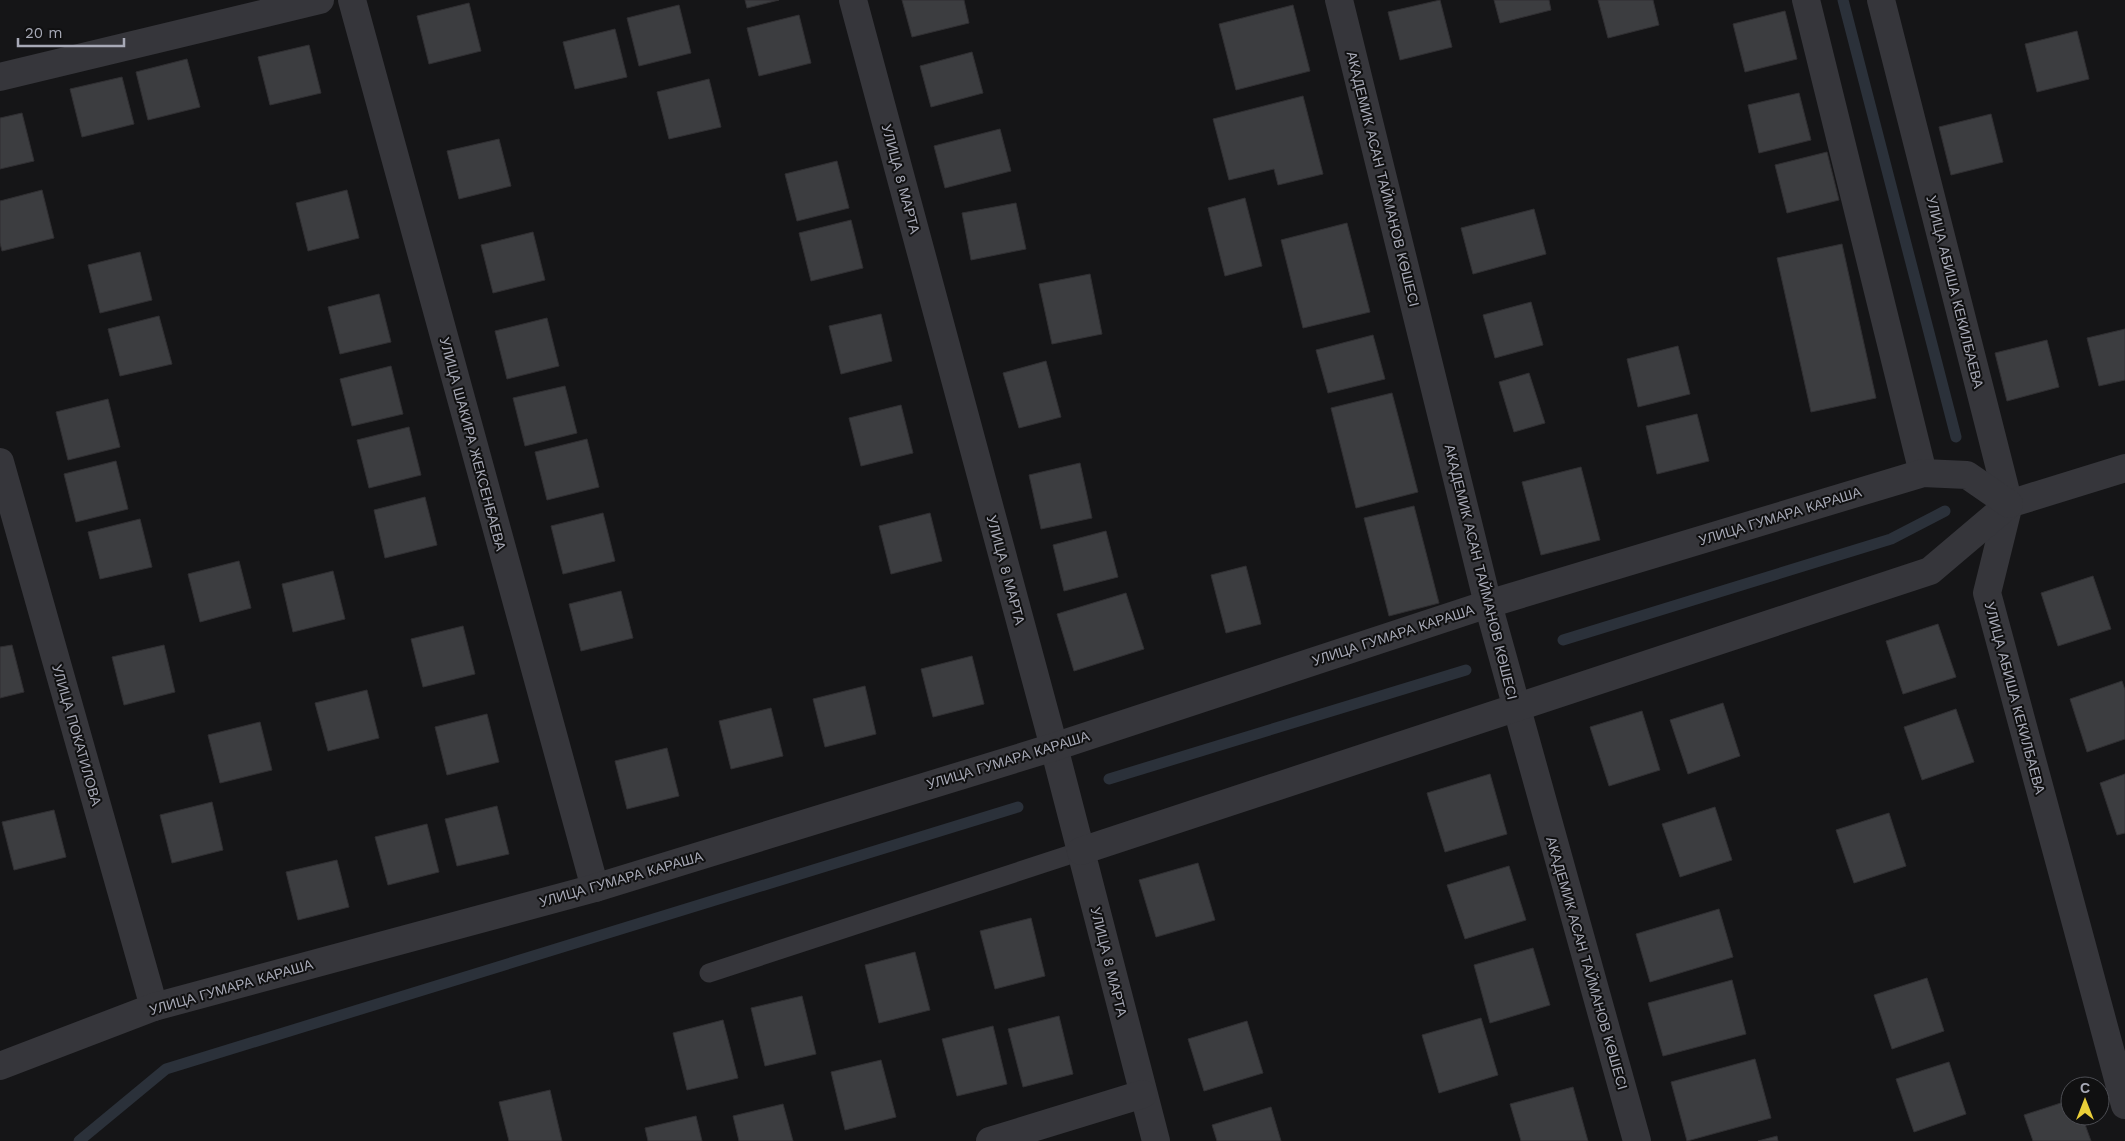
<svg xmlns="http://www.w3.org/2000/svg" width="2125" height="1141" viewBox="0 0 2125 1141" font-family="'Work Sans',sans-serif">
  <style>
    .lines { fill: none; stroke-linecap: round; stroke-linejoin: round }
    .stream { stroke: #2b313a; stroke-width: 11 }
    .building { fill: #3c3d40; stroke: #302f32 }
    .lane { stroke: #36363b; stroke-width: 19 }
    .street { stroke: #36363b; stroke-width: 28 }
    .labels { text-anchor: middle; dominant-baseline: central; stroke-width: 4; stroke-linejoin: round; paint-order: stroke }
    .street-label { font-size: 14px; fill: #a7a9b6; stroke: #101011 }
  </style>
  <rect width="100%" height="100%" fill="#151517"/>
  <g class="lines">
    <g class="stream">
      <polyline points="1843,0 1956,437"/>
      <polyline points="1563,640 1891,539 1945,511"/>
      <polyline points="1109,779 1466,670"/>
      <polyline points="79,1141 166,1069 1018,807"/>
    </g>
  </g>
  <g class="building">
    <polygon points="745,0 779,0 747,8"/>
    <polygon points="902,0 964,0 969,23 912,37"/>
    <polygon points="1440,0 1452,47 1400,60 1388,12"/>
    <polygon points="1494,0 1549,0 1551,10 1500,23"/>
    <polygon points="1598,0 1653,0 1659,25 1608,38"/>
    <polygon points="469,3 481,51 429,64 417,16"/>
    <polygon points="679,5 691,53 639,66 627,18"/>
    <polygon points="1293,5 1310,71 1236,90 1219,24"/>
    <polygon points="1785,11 1797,59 1745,72 1733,24"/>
    <polygon points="799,15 811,63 759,76 747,28"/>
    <polygon points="615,29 627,77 575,89 563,42"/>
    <polygon points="2077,31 2089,79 2037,92 2025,44"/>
    <polygon points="309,45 321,93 270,105 258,57"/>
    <polygon points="972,52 983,93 931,107 920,66"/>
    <polygon points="187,59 200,107 148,120 136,72"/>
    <polygon points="122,77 134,124 82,137 70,89"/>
    <polygon points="709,79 721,127 669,139 657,92"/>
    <polygon points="1799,93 1811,140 1759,153 1748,105"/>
    <polygon points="1303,96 1323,174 1278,185 1274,169 1229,180 1213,119"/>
    <polygon points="22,113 34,161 0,169 0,118"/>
    <polygon points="1991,114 2003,162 1951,175 1939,127"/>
    <polygon points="1000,129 1011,171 945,188 934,146"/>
    <polygon points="499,139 511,186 459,199 447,151"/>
    <polygon points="1827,152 1839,200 1787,213 1775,165"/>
    <polygon points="837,161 849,208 797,221 785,174"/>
    <polygon points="42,190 54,238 2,251 0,243 0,201"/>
    <polygon points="347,190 359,238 308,251 296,203"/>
    <polygon points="1245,198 1262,266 1225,276 1208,208"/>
    <polygon points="1016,203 1026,249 971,260 962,213"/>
    <polygon points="1534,209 1546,254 1473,274 1461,228"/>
    <polygon points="851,220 863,268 811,281 799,233"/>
    <polygon points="1347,223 1370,312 1303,328 1281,240"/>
    <polygon points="533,232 545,280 493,293 481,245"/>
    <polygon points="1842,244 1876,398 1811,412 1777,258"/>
    <polygon points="140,252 152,300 100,313 88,265"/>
    <polygon points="1090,274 1102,334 1052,344 1039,284"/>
    <polygon points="379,294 391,342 340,354 328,307"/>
    <polygon points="1531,302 1543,345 1495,358 1483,315"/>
    <polygon points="881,314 892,361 841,374 829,326"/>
    <polygon points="159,316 172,364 120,376 108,329"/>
    <polygon points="547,318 559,366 507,379 495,331"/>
    <polygon points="2125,329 2125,380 2099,386 2087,338"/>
    <polygon points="1373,335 1385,379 1328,393 1316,350"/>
    <polygon points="2047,340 2059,387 2007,401 1995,353"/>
    <polygon points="1678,346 1690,394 1638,407 1627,359"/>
    <polygon points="1046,361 1061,417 1019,428 1003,373"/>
    <polygon points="391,366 403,414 352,426 340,379"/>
    <polygon points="1529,373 1545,423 1514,432 1499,382"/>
    <polygon points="565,386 577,433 525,446 513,398"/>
    <polygon points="1392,393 1418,492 1356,508 1331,408"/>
    <polygon points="108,399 120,447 68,460 56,412"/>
    <polygon points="901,405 913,453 861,466 849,418"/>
    <polygon points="1697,414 1709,461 1657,474 1646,426"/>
    <polygon points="409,427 421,475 369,488 357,440"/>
    <polygon points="587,439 599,487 547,500 535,452"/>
    <polygon points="116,461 128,509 76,522 64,474"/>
    <polygon points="1080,463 1092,518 1041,529 1029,475"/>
    <polygon points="1581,467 1600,540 1541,555 1522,482"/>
    <polygon points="425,497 437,545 385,558 374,510"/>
    <polygon points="1414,506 1439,603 1389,616 1364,518"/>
    <polygon points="603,513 615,561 563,574 551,526"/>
    <polygon points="930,513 942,561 891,574 879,526"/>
    <polygon points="140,519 152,567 100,579 88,532"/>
    <polygon points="1106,531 1118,577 1064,591 1053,545"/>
    <polygon points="239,561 251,608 200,622 188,574"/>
    <polygon points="1246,566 1261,624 1226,633 1211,575"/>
    <polygon points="333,571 345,619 293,632 282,584"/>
    <polygon points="2093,576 2111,629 2058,646 2041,593"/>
    <polygon points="621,591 633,638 581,651 569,604"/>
    <polygon points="1126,593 1144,649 1074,671 1057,614"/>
    <polygon points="1938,624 1956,677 1903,694 1886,641"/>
    <polygon points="463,626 475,674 423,687 411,639"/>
    <polygon points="12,645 24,692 0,698 0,647"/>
    <polygon points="164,645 175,692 124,705 112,657"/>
    <polygon points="972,656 984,704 933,717 921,669"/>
    <polygon points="2122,681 2125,690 2125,739 2087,752 2070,699"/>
    <polygon points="865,686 876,734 825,747 813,699"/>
    <polygon points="367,690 379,738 328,751 315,703"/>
    <polygon points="1723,703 1740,756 1688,774 1670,720"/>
    <polygon points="771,708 783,756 731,769 719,721"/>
    <polygon points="1956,709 1974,762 1922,780 1904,727"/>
    <polygon points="1642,711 1660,770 1609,786 1590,727"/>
    <polygon points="487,714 499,762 447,775 435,727"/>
    <polygon points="260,722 272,770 220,783 208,735"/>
    <polygon points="667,748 679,796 627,809 615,761"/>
    <polygon points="1490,774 1507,834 1445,852 1427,793"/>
    <polygon points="2125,774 2125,833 2117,835 2100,783"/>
    <polygon points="212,802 223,850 172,863 160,815"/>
    <polygon points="497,806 509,854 457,866 445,819"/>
    <polygon points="1715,807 1732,860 1680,877 1662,824"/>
    <polygon points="54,810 66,857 14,870 2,822"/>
    <polygon points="1889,813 1906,866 1854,883 1836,830"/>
    <polygon points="427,824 439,872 388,885 375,837"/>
    <polygon points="337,860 349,907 298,920 286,872"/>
    <polygon points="1198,863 1215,920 1156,937 1139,880"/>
    <polygon points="1509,866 1526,920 1465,939 1447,885"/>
    <polygon points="1719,909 1733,957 1650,982 1636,934"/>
    <polygon points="1031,918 1045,976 995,989 980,931"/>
    <polygon points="1533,948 1550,1005 1490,1023 1474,965"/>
    <polygon points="915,952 930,1010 879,1023 865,965"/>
    <polygon points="1927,978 1944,1031 1892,1049 1874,995"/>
    <polygon points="1732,980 1746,1034 1663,1056 1648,1003"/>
    <polygon points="802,996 816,1054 765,1066 751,1008"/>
    <polygon points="1059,1016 1073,1074 1023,1087 1008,1029"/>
    <polygon points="1481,1018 1498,1075 1439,1093 1422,1035"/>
    <polygon points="723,1020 738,1078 687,1090 673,1033"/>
    <polygon points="1247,1021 1263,1073 1204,1091 1188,1039"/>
    <polygon points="993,1026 1007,1084 957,1096 942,1039"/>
    <polygon points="1755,1059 1771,1118 1687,1141 1671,1082"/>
    <polygon points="881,1060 896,1117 845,1130 831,1072"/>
    <polygon points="1949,1062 1966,1114 1914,1132 1896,1079"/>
    <polygon points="1573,1087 1588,1141 1521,1141 1510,1104"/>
    <polygon points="550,1090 562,1141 509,1141 499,1102"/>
    <polygon points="2070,1100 2070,1116 2082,1116 2091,1141 2033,1141 2024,1115"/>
    <polygon points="783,1104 793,1141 739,1141 733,1116"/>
    <polygon points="1271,1107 1281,1141 1217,1141 1212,1125"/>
    <polygon points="696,1116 702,1141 648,1141 645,1128"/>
    <polygon points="1777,1136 1778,1141 1758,1141"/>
  </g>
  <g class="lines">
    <polyline class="lane" points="709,973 1081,851"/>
    <g class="street">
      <polyline points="352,0 595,888"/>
      <polyline points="853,0 1054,747 1156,1141"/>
      <polyline points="1339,0 1488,604 1637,1141"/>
      <polyline points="1806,0 1923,473"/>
      <polyline points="1881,0 2009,504 1987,593 2125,1105"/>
      <polyline points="0,77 320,0"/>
      <polyline points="0,462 154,1007"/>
      <polyline points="1081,851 1930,571 2009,504 2125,468"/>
      <polyline points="0,1066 154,1007 595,888 1054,747 1488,604 1923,473 1967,475 2009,504"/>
      <polyline points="990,1141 1143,1094"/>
    </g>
  </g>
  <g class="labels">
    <g class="street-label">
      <text transform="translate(901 179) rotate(75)">УЛИЦА 8 МАРТА</text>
      <text transform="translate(1383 179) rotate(76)">АКАДЕМИК АСАН ТАЙМАНОВ КӨШЕСІ</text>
      <text transform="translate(1955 292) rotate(76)">УЛИЦА АБИША КЕКИЛБАЕВА</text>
      <text transform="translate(473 444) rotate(75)">УЛИЦА ШАКИРА ЖЕКСЕНБАЕВА</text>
      <text transform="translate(1780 516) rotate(-17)">УЛИЦА ГУМАРА КАРАША</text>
      <text transform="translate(1006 570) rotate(75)">УЛИЦА 8 МАРТА</text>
      <text transform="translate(1481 572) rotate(76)">АКАДЕМИК АСАН ТАЙМАНОВ КӨШЕСІ</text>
      <text transform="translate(1393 635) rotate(-18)">УЛИЦА ГУМАРА КАРАША</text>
      <text transform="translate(2015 698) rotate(75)">УЛИЦА АБИША КЕКИЛБАЕВА</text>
      <text transform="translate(77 735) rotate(74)">УЛИЦА ПОКАТИЛОВА</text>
      <text transform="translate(1008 760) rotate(-17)">УЛИЦА ГУМАРА КАРАША</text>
      <text transform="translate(621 879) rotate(-16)">УЛИЦА ГУМАРА КАРАША</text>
      <text transform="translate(1109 962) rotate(76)">УЛИЦА 8 МАРТА</text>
      <text transform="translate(1587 963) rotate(74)">АКАДЕМИК АСАН ТАЙМАНОВ КӨШЕСІ</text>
      <text transform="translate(231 987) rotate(-16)">УЛИЦА ГУМАРА КАРАША</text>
    </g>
  </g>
  <g transform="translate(2085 1101)"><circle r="24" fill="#101011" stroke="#4c4d53"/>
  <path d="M0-4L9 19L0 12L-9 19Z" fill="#eacf39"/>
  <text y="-8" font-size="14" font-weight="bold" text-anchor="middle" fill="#a7a9b6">С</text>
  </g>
  <path d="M18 38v8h106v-8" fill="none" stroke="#a7a9b6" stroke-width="2.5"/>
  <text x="25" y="38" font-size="15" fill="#a7a9b6" stroke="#101011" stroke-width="4" paint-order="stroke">20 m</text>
</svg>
